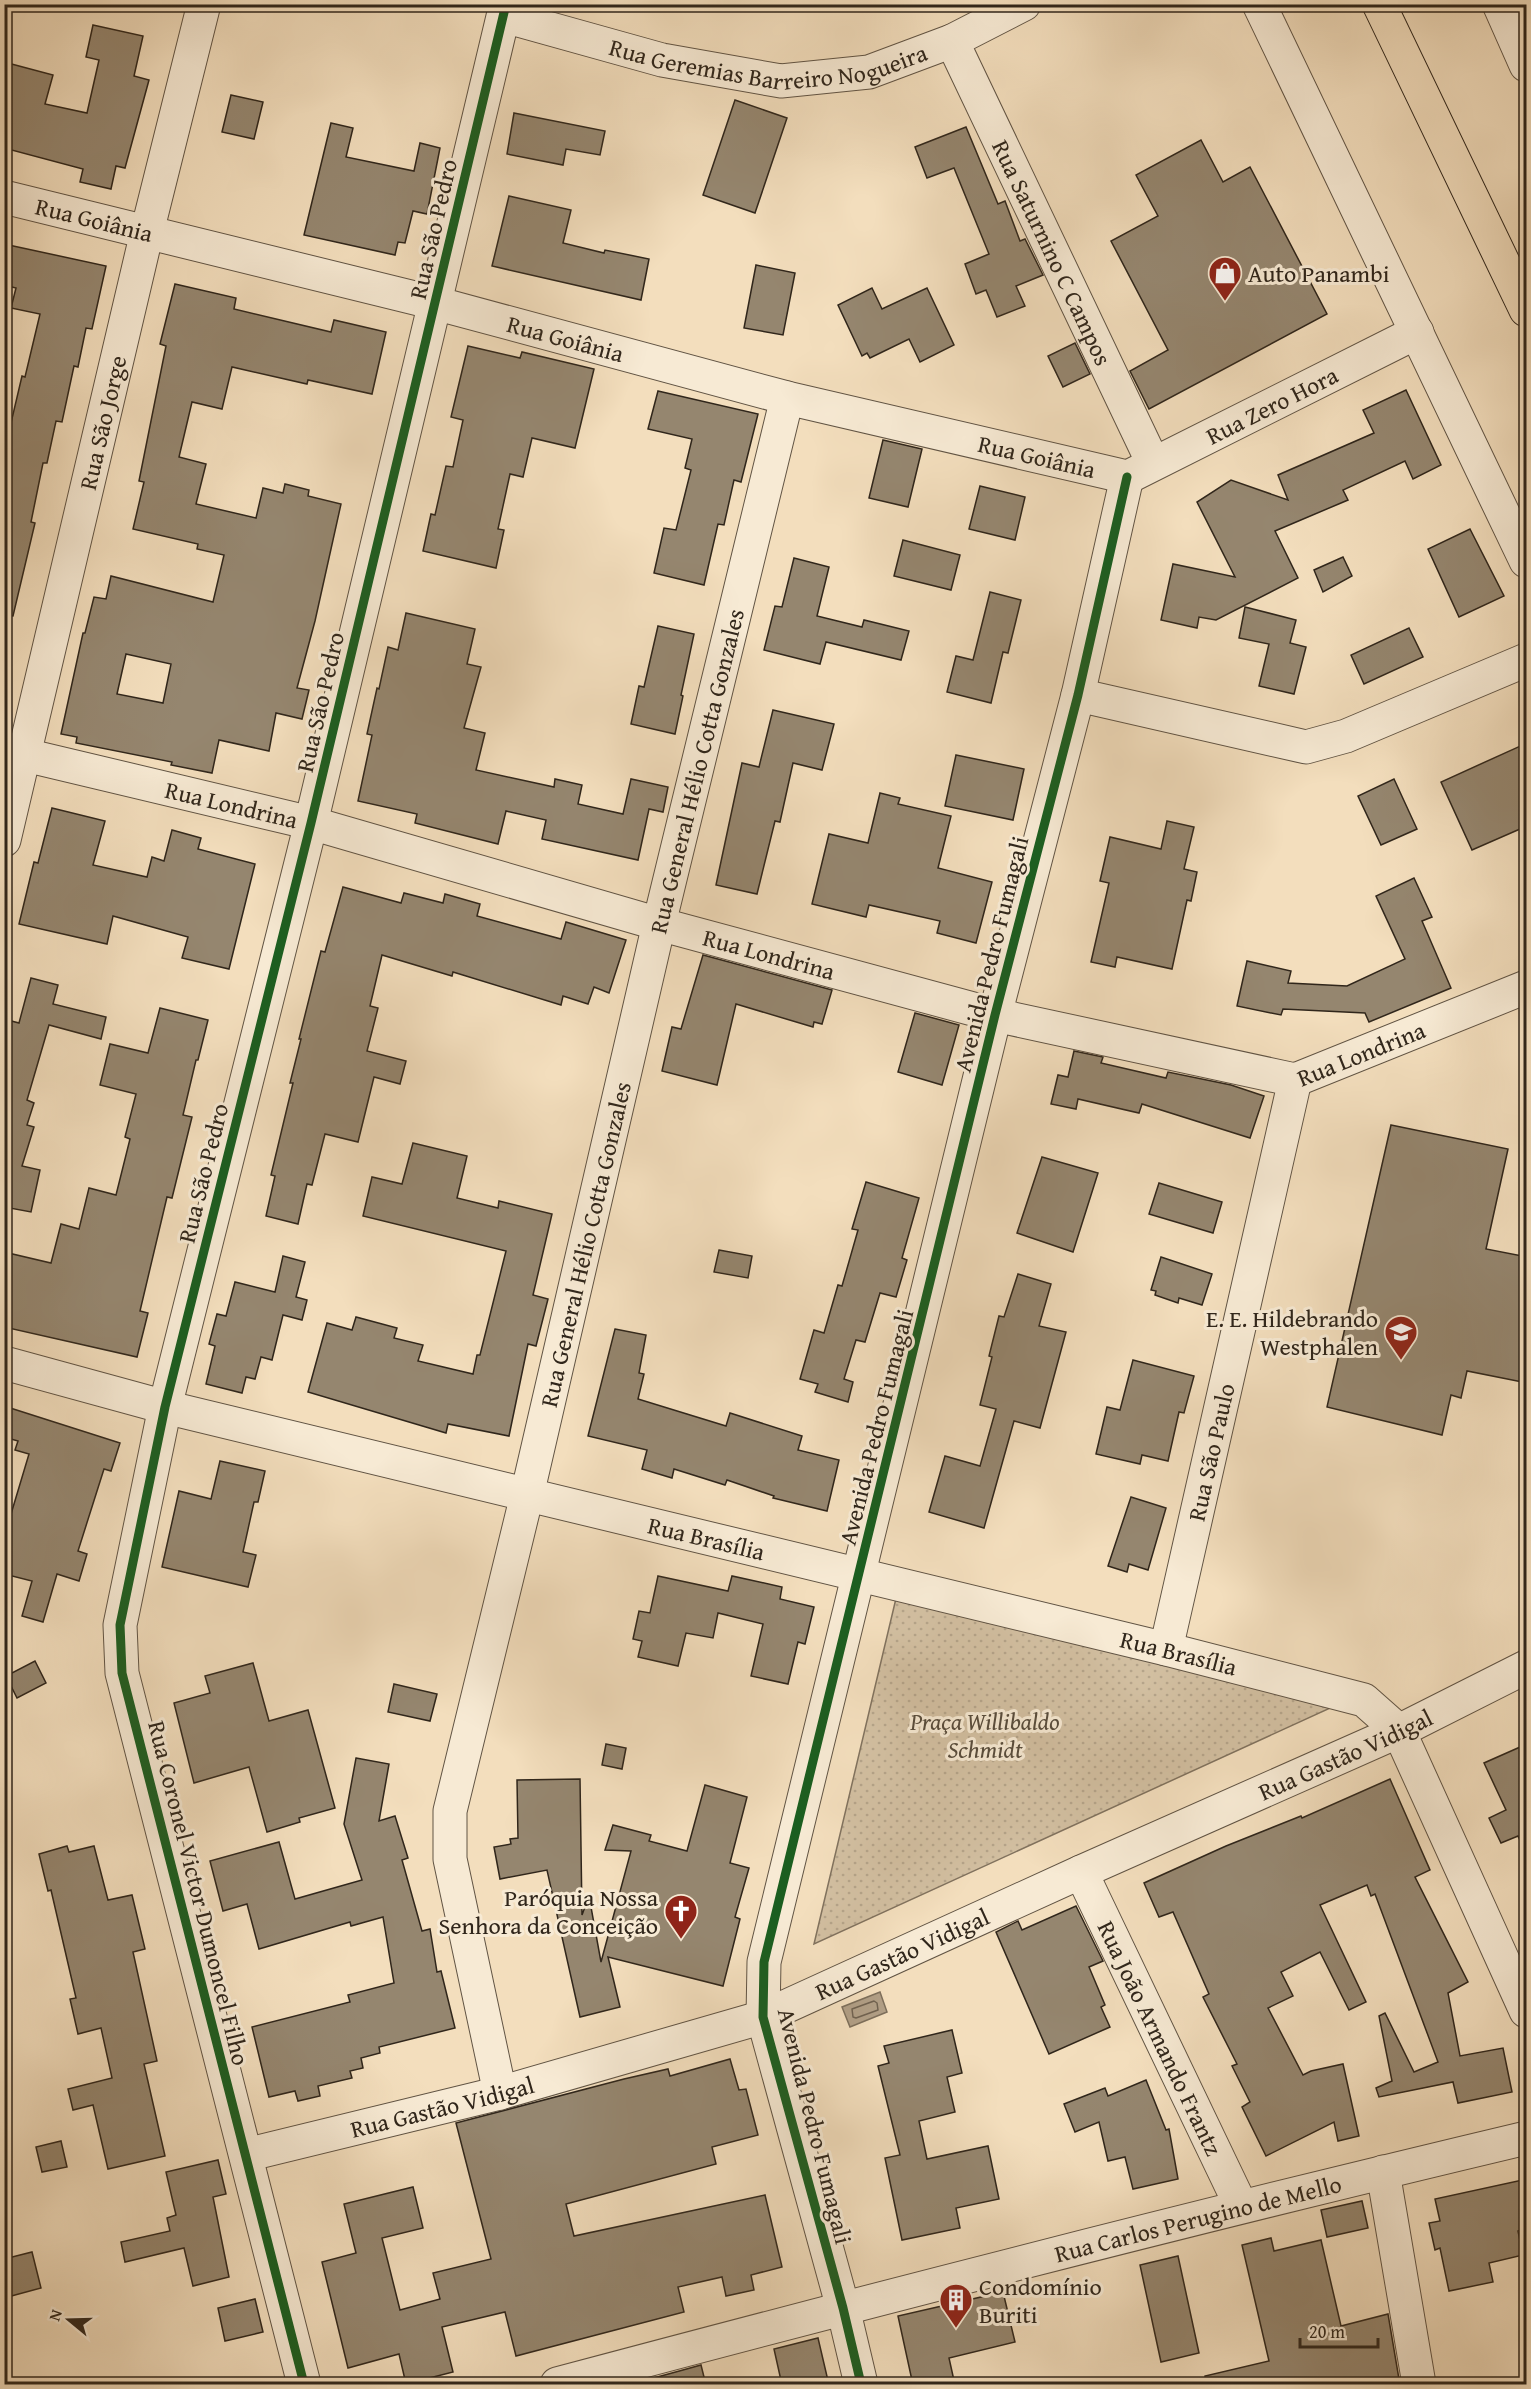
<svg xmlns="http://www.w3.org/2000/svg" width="1531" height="2389" viewBox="0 0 1531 2389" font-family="'Gentium Book Plus',serif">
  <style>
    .grass { fill: url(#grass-dots); stroke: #81725e; stroke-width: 1.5 }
    .water { fill: #b19f86; stroke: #7d6f5b; stroke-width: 1.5 }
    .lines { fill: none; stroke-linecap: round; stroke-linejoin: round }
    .shore { stroke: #706250; stroke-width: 1.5 }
    .building { fill: #95866f; stroke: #30261b; stroke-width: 1.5; fill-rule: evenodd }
    .minor-casing { stroke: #615444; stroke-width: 35 }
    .highway-casing { stroke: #30261b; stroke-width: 35 }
    .minor { stroke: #f7ead4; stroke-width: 33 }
    .highway { stroke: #f3debd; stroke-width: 33 }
    .cycleway-casing { stroke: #f7ead4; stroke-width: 13 }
    .cycleway { stroke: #1b5e20; stroke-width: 9 }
    .labels { text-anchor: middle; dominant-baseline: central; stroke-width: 6; stroke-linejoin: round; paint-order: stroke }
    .street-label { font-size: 24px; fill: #30261b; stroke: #f7ead4 }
    .poi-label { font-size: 24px; fill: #30261b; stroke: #f7ead4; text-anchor: start }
    .park-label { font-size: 24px; font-style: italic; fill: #584c3c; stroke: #f7ead4 }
  </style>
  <defs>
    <pattern id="grass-dots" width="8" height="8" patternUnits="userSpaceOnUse" patternTransform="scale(1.5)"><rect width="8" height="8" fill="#d2bfa1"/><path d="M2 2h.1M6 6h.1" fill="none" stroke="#b5a48a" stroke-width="1.8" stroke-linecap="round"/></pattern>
  </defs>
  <rect width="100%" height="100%" fill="#f3debd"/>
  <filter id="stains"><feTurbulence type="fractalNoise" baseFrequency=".00333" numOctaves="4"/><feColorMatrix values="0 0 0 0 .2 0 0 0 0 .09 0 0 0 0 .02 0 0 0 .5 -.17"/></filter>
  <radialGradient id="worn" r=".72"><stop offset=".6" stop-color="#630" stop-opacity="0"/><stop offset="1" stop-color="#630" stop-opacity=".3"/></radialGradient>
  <polygon class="grass" points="898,1590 1339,1704 814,1944"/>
  <polygon class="water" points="880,1992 887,2012 850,2027 842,2007"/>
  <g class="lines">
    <polygon class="shore" points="874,2001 877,2003 878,2010 856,2018 853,2017 852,2009"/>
  </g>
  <g class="building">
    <polygon points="93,25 143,36 134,76 149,80 125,168 116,166 111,189 80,182 83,169 4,148 4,62 53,75 45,104 87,113 99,60 86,57"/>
    <polygon points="231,95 263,102 254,139 222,132"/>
    <polygon points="735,100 787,118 755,213 703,195"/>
    <polygon points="514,113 605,131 600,155 566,149 563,165 507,154"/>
    <polygon points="331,123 353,128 346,157 414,171 420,143 440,148 427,214 413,211 405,243 398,242 395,255 304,235"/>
    <polygon points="966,127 998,204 1005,201 1020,241 1025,239 1043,275 1016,286 1025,306 997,317 986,290 976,294 965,264 989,254 954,168 927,178 915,147"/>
    <polygon points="1201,140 1223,182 1250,167 1327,314 1149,409 1130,371 1168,350 1111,241 1158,216 1136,175"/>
    <polygon points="509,196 571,210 563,243 604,253 605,250 649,259 641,300 492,266"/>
    <polygon points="4,244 106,266 92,329 86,328 78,367 74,366 62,422 56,421 47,463 43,463 31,522 35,523 13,616 4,615 4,422 11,423 22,376 25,377 40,314 11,308 16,288 4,285"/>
    <polygon points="756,265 795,273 783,335 744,328"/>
    <path d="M175 284 236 298 234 309 331 332 334 320 386 332 372 394 308 380 307 384 232 367 222 409 192 402 179 457 206 464 196 504 256 518 263 488 283 493 285 484 309 490 308 496 341 504 315 621 297 688 309 690 302 719 276 713 269 751 219 740 212 773 171 765 172 762 76 743 77 737 61 734 83 633H85L94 597 106 599 111 576 213 602 224 555 197 549 198 544 133 529 144 482 139 481 166 346 160 344ZM126 654 171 664 163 703 117 694Z"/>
    <polygon points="872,288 882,309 927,288 954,345 920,362 909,339 870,358 867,353 862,356 838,305"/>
    <polygon points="1075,343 1090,374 1063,387 1048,356"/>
    <polygon points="468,346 520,358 522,352 594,369 575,448 532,438 523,477 510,474 498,529 504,530 496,568 423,551 431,514 435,515 446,466 453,467 463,420 451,417"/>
    <polygon points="1406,390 1441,465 1413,479 1405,461 1343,490 1348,500 1275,531 1298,578 1216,620 1199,617 1197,628 1161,620 1173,564 1235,577 1197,502 1231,480 1288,500 1278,475 1374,433 1363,410"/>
    <polygon points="658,391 758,414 741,482 734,480 724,525 718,524 704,585 654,573 664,528 676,530 691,470 685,468 692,439 648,429"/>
    <polygon points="883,440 922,449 908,507 869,498"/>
    <polygon points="980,486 1025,497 1015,540 969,529"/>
    <polygon points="1470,529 1504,596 1459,617 1428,549"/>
    <polygon points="903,540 960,555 951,590 894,576"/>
    <polygon points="1343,557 1352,576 1323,592 1314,570"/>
    <polygon points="794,558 829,567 817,616 862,627 864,620 909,631 901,660 826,642 820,664 764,650 775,606 782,607"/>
    <polygon points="990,592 1021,600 1008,653 1003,652 991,703 947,692 956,656 973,660"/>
    <polygon points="1245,607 1296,620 1290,643 1306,647 1294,694 1259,686 1269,644 1239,638"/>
    <polygon points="406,613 475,629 467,664 481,667 464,728 485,733 476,770 554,787 555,779 582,785 578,804 623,814 631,779 668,787 663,812 649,809 638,860 542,839 546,820 506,811 498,844 415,823 417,814 358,801 372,735 367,734 377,688 379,689 388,647 398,650"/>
    <polygon points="658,626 694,634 681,695 683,696 675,734 631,724 639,686 644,687"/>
    <polygon points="1409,628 1423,657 1364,684 1351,655"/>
    <polygon points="773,710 834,724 822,770 793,763 780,822 775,821 757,894 716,885 742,763 759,767"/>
    <polygon points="1527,743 1527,826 1472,850 1441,782"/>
    <polygon points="956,755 1024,769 1013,820 945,806"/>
    <polygon points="1394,779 1417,829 1381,845 1358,796"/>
    <polygon points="880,793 900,798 898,804 951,816 938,868 992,882 976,943 937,933 940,921 869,905 866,917 812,904 829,834 868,843"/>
    <polygon points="52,808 105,821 93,865 147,877 152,857 164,861 172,830 201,838 198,849 255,864 229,969 182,958 188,937 113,916 107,944 19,924 34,862 38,863"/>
    <polygon points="1167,821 1194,827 1184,869 1197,872 1191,901 1187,900 1172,969 1117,957 1115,967 1091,962 1109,883 1100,881 1110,837 1161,849"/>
    <polygon points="1414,878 1432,917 1422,921 1451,988 1369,1022 1365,1013 1283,1009 1281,1015 1237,1006 1247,961 1291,971 1288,983 1347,986 1405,959 1376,896"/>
    <polygon points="343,887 401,903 404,893 443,903 445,894 480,904 477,916 561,939 566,922 626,940 609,993 594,987 588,1004 563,996 561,1005 453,972 452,976 382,955 370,1006 378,1008 367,1051 406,1061 400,1084 374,1077 358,1142 325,1134 312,1185 307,1184 298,1224 266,1216 275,1176 271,1175 293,1083 290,1083 301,1039 299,1039 321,951 325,952"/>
    <polygon points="703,955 832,990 822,1024 814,1022 813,1027 736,1004 717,1085 662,1071 672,1027 681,1029"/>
    <polygon points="31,978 58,985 53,1004 106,1017 101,1039 49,1025 27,1100 34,1103 27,1125 34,1127 22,1166 40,1170 31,1212 4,1207 4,1019 19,1023"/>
    <polygon points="160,1008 208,1020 198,1060 196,1060 183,1115 192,1117 172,1198 167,1197 140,1311 148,1313 137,1357 4,1327 4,1252 51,1263 61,1224 79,1229 89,1188 116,1195 130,1139 125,1137 136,1094 100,1085 110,1044 148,1053"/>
    <polygon points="915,1013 959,1025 942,1085 898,1072"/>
    <polygon points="1074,1051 1103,1057 1101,1063 1166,1078 1168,1072 1231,1085 1264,1096 1250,1138 1142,1104 1139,1113 1078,1099 1076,1109 1051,1104 1058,1075 1068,1077"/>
    <polygon points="1391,1125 1508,1149 1486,1249 1527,1257 1527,1383 1467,1371 1461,1398 1451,1395 1442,1435 1327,1407"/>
    <polygon points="413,1143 467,1156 457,1198 498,1208 499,1201 552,1214 533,1295 548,1299 536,1346 528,1344 509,1436 448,1424 446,1433 308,1392 327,1323 352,1330 356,1317 397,1328 394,1338 423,1345 418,1361 473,1374 477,1355 480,1355 506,1251 363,1216 372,1177 402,1184"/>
    <polygon points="1042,1157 1098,1173 1073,1252 1017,1233"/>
    <polygon points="866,1182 919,1198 902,1258 907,1260 896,1297 880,1293 865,1342 856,1340 844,1379 853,1382 848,1402 815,1392 818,1384 800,1379 814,1330 824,1333 838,1285 842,1286 858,1230 852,1229"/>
    <polygon points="1159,1183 1222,1202 1213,1233 1149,1214"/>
    <polygon points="719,1250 752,1256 748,1278 714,1272"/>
    <polygon points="283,1256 305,1262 296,1297 307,1300 302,1320 283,1315 272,1360 261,1357 255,1379 246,1377 242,1393 206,1384 215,1346 209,1344 217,1314 226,1316 235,1282 275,1292"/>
    <polygon points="1161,1257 1212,1274 1202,1305 1179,1298 1178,1303 1155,1295 1156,1291 1151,1290"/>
    <polygon points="1018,1274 1051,1284 1039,1326 1066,1332 1040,1428 1014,1421 984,1528 929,1512 945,1456 980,1466 996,1409 980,1405 992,1357 989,1356 999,1316 1004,1317"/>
    <polygon points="615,1329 646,1335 639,1373 644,1374 638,1399 726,1426 730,1413 802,1436 798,1450 839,1460 827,1511 773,1498 774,1496 727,1480 725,1485 674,1469 672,1478 642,1469 647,1450 588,1436"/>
    <polygon points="1133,1360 1194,1376 1184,1413 1179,1412 1168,1461 1142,1455 1140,1464 1096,1454 1107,1407 1120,1410"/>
    <polygon points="4,1406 120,1443 111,1471 104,1469 78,1551 87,1554 79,1581 57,1574 43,1622 22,1616 32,1581 4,1574 4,1523 8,1524 29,1454 15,1450 18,1441 4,1437"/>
    <polygon points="220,1461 265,1471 258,1502 254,1502 243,1552 256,1555 248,1587 162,1567 179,1491 211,1499"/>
    <polygon points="1131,1497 1166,1508 1148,1570 1129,1564 1127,1572 1108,1566"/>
    <polygon points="658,1576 728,1591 732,1576 782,1587 780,1599 814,1607 805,1644 798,1642 788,1684 751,1676 763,1624 718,1613 713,1638 686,1633 678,1666 638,1657 642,1641 633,1639 639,1611 650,1613"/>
    <polygon points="35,1661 46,1683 17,1698 6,1676"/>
    <polygon points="253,1663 269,1721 308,1710 335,1808 299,1818 300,1822 267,1832 249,1767 194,1783 174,1703 210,1693 205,1676"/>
    <polygon points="394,1684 437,1694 430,1721 388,1712"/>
    <polygon points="606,1744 626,1748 622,1769 602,1765"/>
    <polygon points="1527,1744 1527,1855 1518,1836 1501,1843 1489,1818 1506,1810 1484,1763"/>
    <polygon points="356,1758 389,1764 379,1821 395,1816 408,1858 402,1860 422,1931 430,1929 437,1972 441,1971 455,2028 379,2047 380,2053 361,2058 363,2068 350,2071 352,2078 318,2086 320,2096 298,2101 295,2091 269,2097 252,2027 350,2002 348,1995 394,1983 383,1917 351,1926 350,1922 259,1949 247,1904 223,1911 210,1861 279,1842 295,1899 362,1880 344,1824"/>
    <polygon points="580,1779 582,1915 589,1896 601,1962 631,1851 605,1850 613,1825 651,1835 649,1841 687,1851 705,1785 747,1797 730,1863 749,1868 735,1917 740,1919 723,1986 608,1957 620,2007 580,2017 547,1870 500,1879 494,1847 511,1844 510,1839 518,1838 517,1780"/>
    <polygon points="1390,1779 1430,1870 1415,1877 1468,1982 1448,1993 1460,2056 1503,2048 1512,2092 1458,2103 1453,2082 1379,2097 1376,2088 1392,2081 1379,2016 1385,2013 1414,2072 1438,2062 1375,1894 1371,1896 1367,1885 1320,1905 1366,2002 1349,2010 1320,1952 1281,1972 1293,1996 1268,2008 1303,2075 1311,2071 1343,2064 1359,2136 1338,2141 1334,2122 1266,2156 1242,2107 1250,2102 1232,2066 1237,2064 1203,1997 1209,1994 1173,1912 1159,1917 1144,1883 1226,1846 1301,1816 1302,1818"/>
    <polygon points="67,1846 69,1852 94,1846 108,1900 132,1895 145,1949 133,1952 157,2061 144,2064 165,2156 108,2169 93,2105 73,2110 68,2089 112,2078 101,2028 78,2034 70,1999 76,1998 51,1890 48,1891 39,1854"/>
    <polygon points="1076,1906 1103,1961 1089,1967 1105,2005 1101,2007 1110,2027 1049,2054 996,1932 1018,1921 1022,1930"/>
    <polygon points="952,2030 962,2073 947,2077 955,2112 919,2121 927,2159 988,2146 999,2199 956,2208 960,2228 902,2240 885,2158 900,2155 878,2066 889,2063 884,2046"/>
    <polygon points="730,2059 739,2090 746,2089 758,2135 712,2147 716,2164 566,2204 574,2236 765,2195 782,2267 751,2275 754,2290 726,2296 722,2277 678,2287 684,2312 516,2356 505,2312 442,2327 453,2372 406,2384 399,2354 348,2368 322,2262 356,2253 344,2204 413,2187 423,2228 382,2238 400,2310 440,2299 433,2273 491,2259 456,2123 624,2079 668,2069 670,2076"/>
    <polygon points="1146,2080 1166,2130 1169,2129 1178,2179 1133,2189 1125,2157 1108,2161 1099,2122 1075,2132 1064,2104 1105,2088 1108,2096"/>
    <polygon points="61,2141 67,2167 42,2172 36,2147"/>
    <polygon points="218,2160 226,2194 213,2197 229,2277 193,2286 184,2248 125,2262 121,2242 170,2231 167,2218 176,2215 166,2172"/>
    <polygon points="1527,2179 1527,2228 1518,2231 1523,2255 1489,2263 1493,2282 1449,2291 1440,2248 1435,2250 1429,2223 1440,2221 1435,2199"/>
    <polygon points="1362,2201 1368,2228 1327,2237 1321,2210"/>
    <polygon points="1271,2238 1274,2251 1321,2240 1341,2326 1388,2314 1400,2385 1206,2385 1205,2376 1269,2361 1242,2245"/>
    <polygon points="32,2252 41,2288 4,2298 4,2259"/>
    <polygon points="1178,2256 1199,2353 1161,2362 1140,2265"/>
    <polygon points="1003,2292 1015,2342 949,2358 955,2385 913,2385 898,2316"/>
    <polygon points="255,2299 263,2332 225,2341 218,2308"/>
    <polygon points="818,2338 829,2385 782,2385 774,2349"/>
    <polygon points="701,2365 706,2385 628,2385 683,2370"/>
  </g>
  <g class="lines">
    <g class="minor-casing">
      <g id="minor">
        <polyline points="1259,4 1526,561"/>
        <polyline points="1499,4 1526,65"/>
        <path id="s1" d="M504 16 662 60 781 81 869 72 952 41 1024 4"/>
        <path id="s2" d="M952 41 1153 463"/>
        <path id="s3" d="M4 197 435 303 787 398 1127 477"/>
        <path id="s4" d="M1134 474 1417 332"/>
        <polyline points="1078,695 1306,747 1346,736 1526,660"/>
        <path id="s5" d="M4 750 311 823 659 924 995 1015 1295 1080 1526 987"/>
        <path id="s6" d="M4 840 147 232 204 4"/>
        <path id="s7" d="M4 1363 165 1407 1166 1649 1364 1700 1399 1731 1526 2011"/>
        <path id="s8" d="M1166 1649 1295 1080"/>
        <path id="s9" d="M1081 1872 1241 2206"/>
        <path id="s10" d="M500 2093 450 1859V1811L527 1495 659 924 787 398"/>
        <path id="s11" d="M246 2155 500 2093 763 2017 1081 1872 1399 1731 1526 1667"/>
        <polyline points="1383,2172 1419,2384"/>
        <polyline points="304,2384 122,1673 120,1625 165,1407 311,823 506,4"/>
        <path id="s12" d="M557 2384C879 2298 1202 2215 1526 2138"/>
        <polyline points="861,2384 843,2308 763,2017 764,1962 995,1015 1078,695 1127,477"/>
      </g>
    </g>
    <g class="highway-casing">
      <polyline id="highway" points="1379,4 1526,310"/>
    </g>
    <use href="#minor" class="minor"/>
    <use href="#highway" class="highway"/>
    <g class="cycleway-casing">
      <g id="cycleway">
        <polyline points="304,2384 122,1673 120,1625 165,1407 311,823 506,4"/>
        <polyline points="861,2384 843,2308 763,2017 764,1962 995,1015 1078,695 1127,477"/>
      </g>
    </g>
    <use href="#cycleway" class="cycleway"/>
  </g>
  <defs>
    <g id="shop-pin" transform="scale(1.725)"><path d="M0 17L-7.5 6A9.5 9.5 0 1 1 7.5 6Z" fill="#8f2418" stroke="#f7ead4"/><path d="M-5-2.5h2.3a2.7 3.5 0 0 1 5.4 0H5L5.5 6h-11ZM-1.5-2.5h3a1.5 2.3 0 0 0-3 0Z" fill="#fff"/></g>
    <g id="school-pin" transform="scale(1.725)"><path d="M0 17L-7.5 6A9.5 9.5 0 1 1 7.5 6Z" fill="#8f2418" stroke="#f7ead4"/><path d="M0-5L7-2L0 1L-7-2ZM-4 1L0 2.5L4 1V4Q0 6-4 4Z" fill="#fff"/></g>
    <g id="church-pin" transform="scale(1.725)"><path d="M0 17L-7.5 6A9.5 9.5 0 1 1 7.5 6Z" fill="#8f2418" stroke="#f7ead4"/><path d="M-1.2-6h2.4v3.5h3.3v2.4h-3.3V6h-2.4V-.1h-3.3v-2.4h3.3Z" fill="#fff"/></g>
    <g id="building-pin" transform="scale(1.725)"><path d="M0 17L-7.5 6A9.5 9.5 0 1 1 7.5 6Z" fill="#8f2418" stroke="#f7ead4"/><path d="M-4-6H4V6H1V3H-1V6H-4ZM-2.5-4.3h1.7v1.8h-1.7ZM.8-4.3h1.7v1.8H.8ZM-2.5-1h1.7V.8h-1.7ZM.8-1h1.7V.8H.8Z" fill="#fff"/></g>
  </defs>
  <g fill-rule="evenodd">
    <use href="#shop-pin" x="1225" y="273"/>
    <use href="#school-pin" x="1401" y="1332"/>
    <use href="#church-pin" x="681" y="1911"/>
    <use href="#building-pin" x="956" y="2300"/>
  </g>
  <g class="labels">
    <g class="street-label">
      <text stroke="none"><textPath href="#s1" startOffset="272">Rua Geremias Barreiro Nogueira</textPath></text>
      <text stroke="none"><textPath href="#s3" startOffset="93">Rua Goiânia</textPath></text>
      <text transform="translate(433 229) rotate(-77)">Rua São Pedro</text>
      <text stroke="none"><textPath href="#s2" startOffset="234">Rua Saturnino C Campos</textPath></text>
      <text stroke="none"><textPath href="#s3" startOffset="579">Rua Goiânia</textPath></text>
      <text stroke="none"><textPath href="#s4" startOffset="154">Rua Zero Hora</textPath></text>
      <text stroke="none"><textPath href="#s6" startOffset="429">Rua São Jorge</textPath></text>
      <text stroke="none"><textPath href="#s3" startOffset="1065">Rua Goiânia</textPath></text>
      <text transform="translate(320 702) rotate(-77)">Rua São Pedro</text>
      <text stroke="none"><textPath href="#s10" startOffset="1356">Rua General Hélio Cotta Gonzales</textPath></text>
      <text stroke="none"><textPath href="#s5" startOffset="234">Rua Londrina</textPath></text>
      <text stroke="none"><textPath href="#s5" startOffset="792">Rua Londrina</textPath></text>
      <text transform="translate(991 954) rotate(-76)">Avenida Pedro Fumagali</text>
      <text stroke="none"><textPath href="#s5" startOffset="1404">Rua Londrina</textPath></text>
      <text transform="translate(203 1173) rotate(-76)">Rua São Pedro</text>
      <text stroke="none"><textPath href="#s10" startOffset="870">Rua General Hélio Cotta Gonzales</textPath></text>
      <text transform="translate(876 1427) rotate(-76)">Avenida Pedro Fumagali</text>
      <text stroke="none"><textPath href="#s8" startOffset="202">Rua São Paulo</textPath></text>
      <text stroke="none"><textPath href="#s7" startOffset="724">Rua Brasília</textPath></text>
      <text stroke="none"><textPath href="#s7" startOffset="1210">Rua Brasília</textPath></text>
      <text stroke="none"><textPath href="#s11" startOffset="1174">Rua Gastão Vidigal</textPath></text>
      <text transform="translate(199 1893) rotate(76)">Rua Coronel Victor Dumoncel Filho</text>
      <text stroke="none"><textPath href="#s11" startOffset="688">Rua Gastão Vidigal</textPath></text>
      <text stroke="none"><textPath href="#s9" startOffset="184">Rua João Armando Frantz</textPath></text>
      <text stroke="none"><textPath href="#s11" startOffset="202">Rua Gastão Vidigal</textPath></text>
      <text transform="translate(815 2126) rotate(76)">Avenida Pedro Fumagali</text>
      <text stroke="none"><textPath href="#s12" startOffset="662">Rua Carlos Perugino de Mello</textPath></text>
    </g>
    <g class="poi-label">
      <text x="1248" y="273">Auto Panambi</text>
      <text x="1378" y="1318" text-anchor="end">E. E. Hildebrando<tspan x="1378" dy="28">Westphalen</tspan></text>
      <text x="658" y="1897" text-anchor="end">Paróquia Nossa<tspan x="658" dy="28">Senhora da Conceição</tspan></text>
      <text x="979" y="2286">Condomínio<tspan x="979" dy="28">Buriti</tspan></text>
    </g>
    <g class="park-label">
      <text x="985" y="1721">Praça Willibaldo<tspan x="985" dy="28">Schmidt</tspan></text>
    </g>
  </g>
  <rect width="1531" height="2389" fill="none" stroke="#f3debd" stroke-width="24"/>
  <rect x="6" y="6" width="1519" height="2377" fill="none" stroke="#30261b" stroke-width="3"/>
  <rect x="12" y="12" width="1507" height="2365" fill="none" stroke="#30261b" stroke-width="1.5"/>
  <g transform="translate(69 2320) rotate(289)" stroke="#f7ead4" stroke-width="4.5" paint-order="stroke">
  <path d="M0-4.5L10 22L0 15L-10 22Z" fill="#30261b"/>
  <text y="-9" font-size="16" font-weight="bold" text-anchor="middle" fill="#30261b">N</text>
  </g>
  <path d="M1300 2338v9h78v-9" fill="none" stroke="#30261b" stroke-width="3"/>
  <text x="1309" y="2338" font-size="18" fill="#30261b" stroke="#f7ead4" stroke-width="4.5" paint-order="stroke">20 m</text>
  <rect width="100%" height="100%" filter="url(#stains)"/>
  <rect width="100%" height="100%" fill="url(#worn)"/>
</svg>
